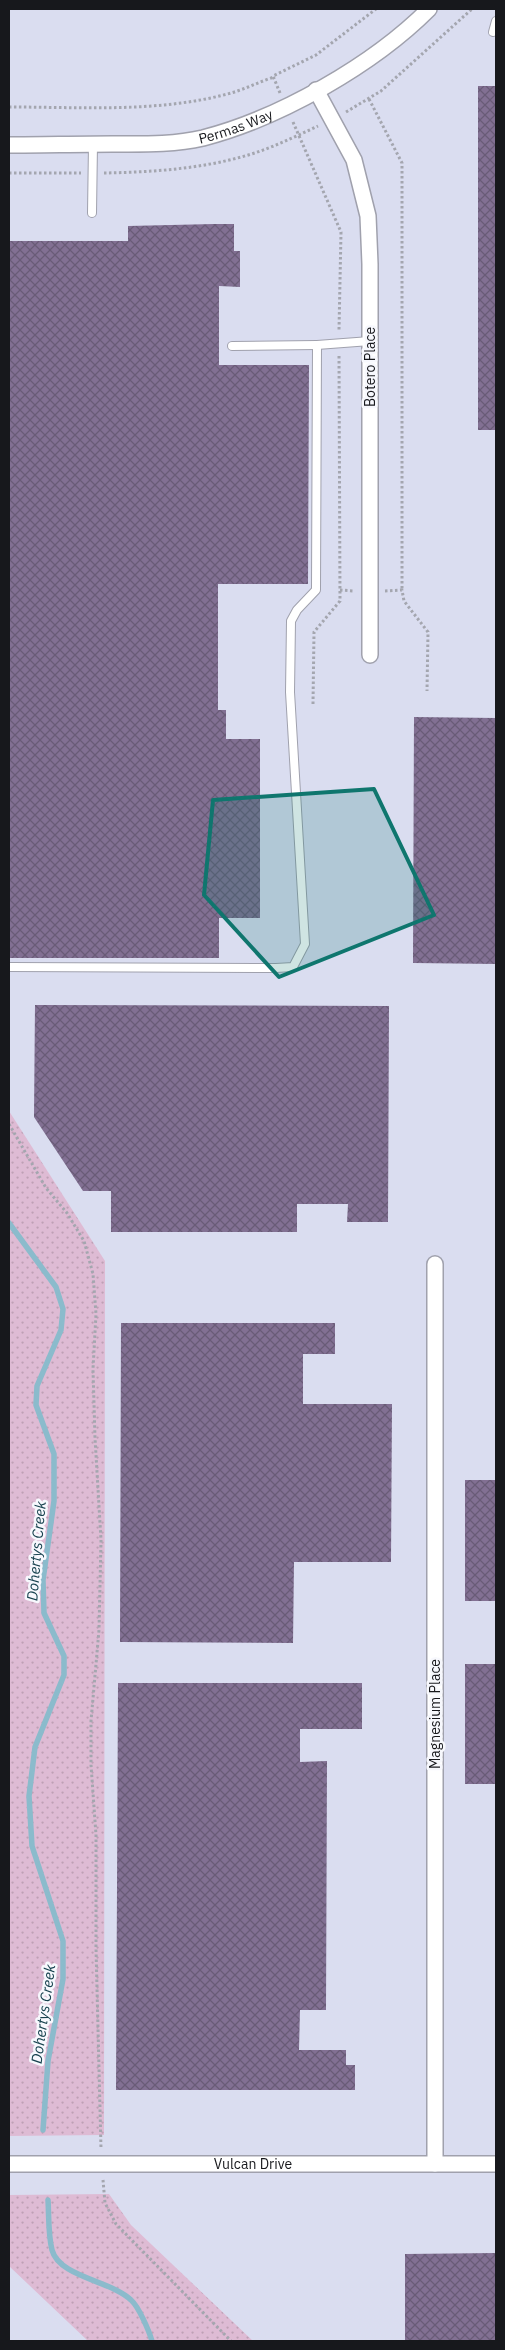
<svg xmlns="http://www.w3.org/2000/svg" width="505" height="2350" viewBox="0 0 505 2350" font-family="'IBM Plex Sans',sans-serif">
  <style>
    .built { fill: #daddf0 }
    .park { fill: url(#park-dots) }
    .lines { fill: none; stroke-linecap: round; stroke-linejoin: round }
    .stream { stroke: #8bbbcc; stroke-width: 5.5 }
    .building { fill: url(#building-cross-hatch) }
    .lane-casing { stroke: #a0a1ad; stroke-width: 10 }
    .street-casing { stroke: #a0a1ad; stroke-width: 18 }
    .path { stroke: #a4a6af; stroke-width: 3; stroke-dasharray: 2.5 2.5; stroke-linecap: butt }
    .lane { stroke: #fff; stroke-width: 8 }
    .street { stroke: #fff; stroke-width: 15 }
    .marked { fill: #0f766e; fill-opacity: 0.2; stroke: #0f766e; stroke-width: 4; stroke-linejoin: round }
    .labels { text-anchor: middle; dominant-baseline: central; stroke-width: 5; stroke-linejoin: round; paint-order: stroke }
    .street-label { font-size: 14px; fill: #17181c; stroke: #f7f8fd }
    .water-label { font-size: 15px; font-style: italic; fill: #18424f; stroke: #f7f8fd }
  </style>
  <defs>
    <pattern id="park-dots" width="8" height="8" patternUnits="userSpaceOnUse" patternTransform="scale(1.25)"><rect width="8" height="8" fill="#debbd4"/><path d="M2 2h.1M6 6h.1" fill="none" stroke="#bea0b5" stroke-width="1.8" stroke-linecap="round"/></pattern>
    <pattern id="building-cross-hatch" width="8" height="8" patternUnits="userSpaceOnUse" patternTransform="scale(1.25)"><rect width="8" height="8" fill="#827093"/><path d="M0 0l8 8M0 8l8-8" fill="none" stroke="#695b77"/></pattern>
  </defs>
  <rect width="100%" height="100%" fill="#e8eaf6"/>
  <rect class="built" x="9" y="9" width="487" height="2332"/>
  <g class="park">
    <polygon points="9,1111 105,1261 104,2135 9,2136"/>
    <polygon points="109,2194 131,2225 253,2341 88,2341 9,2266 9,2195"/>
  </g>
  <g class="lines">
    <g class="stream">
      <polyline points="9,1223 56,1287 63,1309 61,1330 37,1386 36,1405 54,1454 54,1501 43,1580 44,1613 64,1656 64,1675 35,1747 29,1796 32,1846 63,1941 63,1979 48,2061 43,2130"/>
      <path d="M48 2200C49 2216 48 2234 52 2250 59 2277 112 2281 131 2300 139 2307 149 2331 152 2341"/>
    </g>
  </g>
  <g class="building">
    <rect x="478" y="86" width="18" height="344"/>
    <polygon points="214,224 234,224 234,251 240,251 240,287 219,286 219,365 309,365 308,584 218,584 218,710 226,710 226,739 260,739 260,918 219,918 219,958 9,958 9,241 128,241 128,226"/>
    <polygon points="414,717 496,718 496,964 413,963"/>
    <polygon points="35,1005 389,1006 388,1222 347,1222 348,1204 297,1204 297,1232 111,1232 111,1191 83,1191 34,1117"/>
    <polygon points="121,1323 335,1323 335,1354 303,1354 303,1404 392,1404 391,1562 294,1562 293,1643 120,1642"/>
    <rect x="465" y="1480" width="31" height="121"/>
    <rect x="465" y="1664" width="31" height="120"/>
    <polygon points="118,1683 362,1683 362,1729 300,1729 300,1762 327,1761 326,2010 300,2010 299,2050 346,2050 346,2065 355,2065 355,2090 116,2090"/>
    <polygon points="496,2253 496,2341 405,2341 405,2254"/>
  </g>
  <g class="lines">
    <g class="lane-casing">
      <g id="lane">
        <polyline points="493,32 496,21"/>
        <polyline points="92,213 93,144"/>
        <polyline points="232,346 317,345"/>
        <polyline points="9,967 276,968 293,967 305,944 290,692 291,621 297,610 316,590 317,345 370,341"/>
      </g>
    </g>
    <g class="street-casing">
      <g id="street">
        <polyline points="316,90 354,160 368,216 370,264 370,655"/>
        <path id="s1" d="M9 145C43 145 77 144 112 144 142 144 173 145 203 138 280 118 373 65 429 9"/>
        <polyline points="435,1264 435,2164"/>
        <path id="s2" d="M9 2164H496"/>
      </g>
    </g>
    <g class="path">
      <polyline points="280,93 273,76 316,55 376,9"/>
      <polyline points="369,99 402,163 402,590"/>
      <path d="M9 107C82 107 159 113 231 93 245 89 259 82 274 77"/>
      <polyline points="346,112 381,91 472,9"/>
      <polyline points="293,122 341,232 339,330"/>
      <polyline points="9,173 81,173"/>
      <path d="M104 173C158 172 215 168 266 149 284 142 301 134 318 126"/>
      <polyline points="340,590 354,591"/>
      <polyline points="385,591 402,590 404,601 428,632 427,691"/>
      <polyline points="313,704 314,632 340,601 339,354"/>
      <polyline points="9,1124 46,1188 67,1213 84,1241 93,1274 96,1314 93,1369 95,1438 101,1540 99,1630 91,1721 91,1765 96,1835 96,1948 101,2149"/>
      <polyline points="103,2180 105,2203 116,2224 231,2341"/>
    </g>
    <use href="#lane" class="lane"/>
    <use href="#street" class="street"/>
  </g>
  <path class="marked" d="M374 789 434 915 279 977 204 895 213 800Z"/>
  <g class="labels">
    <g class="street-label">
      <text stroke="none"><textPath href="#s1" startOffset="229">Permas Way</textPath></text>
      <text transform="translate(370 367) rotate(-90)">Botero Place</text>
      <text transform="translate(435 1714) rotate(-90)">Magnesium Place</text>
      <text stroke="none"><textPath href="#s2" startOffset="244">Vulcan Drive</textPath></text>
    </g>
    <g class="water-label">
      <text transform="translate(36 1551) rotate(-85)">Dohertys Creek</text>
      <text transform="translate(43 2014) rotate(-82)">Dohertys Creek</text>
    </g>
  </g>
  <rect width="505" height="2350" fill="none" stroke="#17181c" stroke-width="20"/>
</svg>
